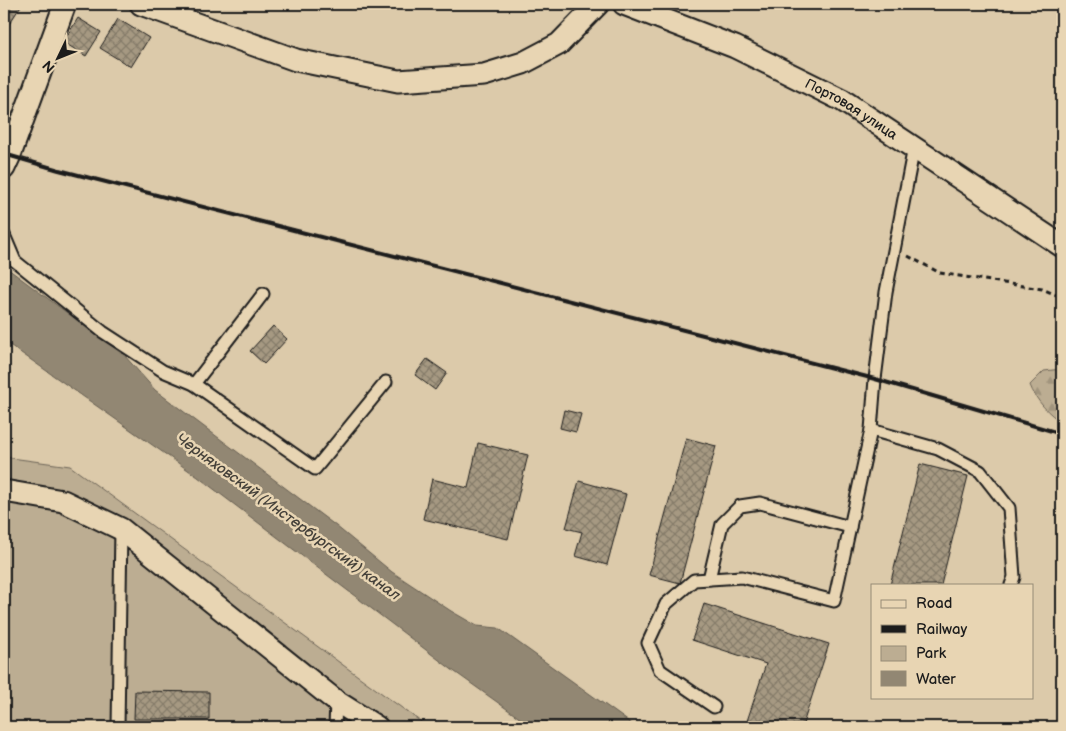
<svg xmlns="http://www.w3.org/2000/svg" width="1066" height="731" viewBox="0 0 1066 731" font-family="'Balsamiq Sans',sans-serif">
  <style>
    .green { fill: #bcad92; stroke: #6c6457 }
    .forest { fill: url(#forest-firs); stroke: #6c6457 }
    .water { fill: #928773; stroke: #635c50 }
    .building { fill: url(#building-cross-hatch); stroke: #1c1c1c }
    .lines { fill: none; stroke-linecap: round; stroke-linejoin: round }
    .service-casing { stroke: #1c1c1c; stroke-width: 15 }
    .minor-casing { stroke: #1c1c1c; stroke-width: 25 }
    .path { stroke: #1c1c1c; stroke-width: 3; stroke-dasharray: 5 4; stroke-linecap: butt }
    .service { stroke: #e8d5b3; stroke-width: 11 }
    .minor { stroke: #e8d5b3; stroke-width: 21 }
    .rail { stroke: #1c1c1c; stroke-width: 4 }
    .labels { text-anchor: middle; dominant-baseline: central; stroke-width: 5; stroke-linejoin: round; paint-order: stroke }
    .street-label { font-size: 14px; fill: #1c1c1c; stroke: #e8d5b3 }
    .water-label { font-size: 15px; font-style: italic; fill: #45413a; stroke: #e8d5b3 }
  </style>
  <defs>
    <pattern id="forest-firs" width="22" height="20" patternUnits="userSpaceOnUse" patternTransform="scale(1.25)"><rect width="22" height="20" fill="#bcad92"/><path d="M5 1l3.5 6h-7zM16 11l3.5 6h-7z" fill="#a1947d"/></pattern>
    <pattern id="building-cross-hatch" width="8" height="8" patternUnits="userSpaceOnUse" patternTransform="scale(1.25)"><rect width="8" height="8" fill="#a69982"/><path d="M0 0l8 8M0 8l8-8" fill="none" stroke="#867c6a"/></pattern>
  </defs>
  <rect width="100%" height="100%" fill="#dccaaa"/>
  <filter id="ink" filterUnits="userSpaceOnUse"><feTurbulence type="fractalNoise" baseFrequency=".02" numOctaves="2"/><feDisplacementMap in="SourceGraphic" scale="10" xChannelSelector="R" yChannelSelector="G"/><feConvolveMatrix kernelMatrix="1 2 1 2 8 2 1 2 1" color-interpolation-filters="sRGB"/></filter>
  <g filter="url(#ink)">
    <polygon class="green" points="4,457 70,466 428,727 4,727"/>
    <path class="forest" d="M1062 369V422C1049 415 1035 399 1030 385L1044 371Z"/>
    <polygon class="water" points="4,266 124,355 155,390 336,526 392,572 451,611 477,626 498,628 636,727 532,727 455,672 198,477 4,341"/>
    <g class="building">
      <polygon points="4,4 22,4 4,32"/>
      <polygon points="78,18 101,32 86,56 63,42"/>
      <polygon points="118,19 149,38 131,67 100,48"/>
      <polygon points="273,326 287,339 264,364 250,351"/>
      <polygon points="427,359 447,373 435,390 415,375"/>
      <polygon points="564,410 581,414 576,432 560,428"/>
      <polygon points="686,438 716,446 680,583 649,575"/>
      <polygon points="478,443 528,455 508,539 423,519 432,479 468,488"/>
      <polygon points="920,464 968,476 941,585 890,585"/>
      <polygon points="579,481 626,494 607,565 575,556 582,532 566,528"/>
      <polygon points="704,604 829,644 802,727 745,727 766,664 692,640"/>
      <polygon points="135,691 209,692 209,719 134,719"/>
    </g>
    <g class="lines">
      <g class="service-casing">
        <g id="service">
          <polyline points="4,235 15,261 103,332 163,371 194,384 315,469 386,382"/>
          <polyline points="194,384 263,294"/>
          <polyline points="871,430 938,449 980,471 1009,508 1014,577 1011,585"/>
          <polyline points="709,579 722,524 740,506 760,503 850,527"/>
          <polyline points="714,707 660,670 648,643 666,604 694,580 742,577 834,601 871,430 875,379 886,292 914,147"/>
          <polyline points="118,727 121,529"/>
          <polyline points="335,727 336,701"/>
        </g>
      </g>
      <g class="minor-casing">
        <g id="minor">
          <polyline points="141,4 296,60 398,81 484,75 523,63 559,44 598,4"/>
          <path id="s1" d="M624 4 735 47 842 100 1062 246"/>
          <polyline points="4,168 10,155 65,4"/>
          <polyline points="4,491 63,501 121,529 336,701 377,727"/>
        </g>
      </g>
      <polyline class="path" points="908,256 940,273 1042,289 1062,297"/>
      <use href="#service" class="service"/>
      <use href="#minor" class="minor"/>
      <polyline class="rail" points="4,154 59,170 875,379 1062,434"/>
    </g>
  </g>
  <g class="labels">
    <g class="street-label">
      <text stroke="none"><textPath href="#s1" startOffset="251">Портовая улица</textPath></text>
    </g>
    <g class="water-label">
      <text transform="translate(288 517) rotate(36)">Черняховский (Инстербургский) канал</text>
    </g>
  </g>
  <rect width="1066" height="731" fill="none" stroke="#e8d5b3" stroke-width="20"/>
  <rect x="10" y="10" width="1046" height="711" fill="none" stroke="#1c1c1c" stroke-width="2" filter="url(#ink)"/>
  <rect x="871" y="584" width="162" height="115" fill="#e8d5b3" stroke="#968b77"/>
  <rect x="881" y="600" width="25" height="8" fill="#e8d5b3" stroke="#968b77"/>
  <text x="916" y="608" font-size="15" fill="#1c1c1c">Road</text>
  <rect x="881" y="625" width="25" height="8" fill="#1c1c1c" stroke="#968b77"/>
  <text x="916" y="634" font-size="15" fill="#1c1c1c">Railway</text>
  <rect x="881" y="646" width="25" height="15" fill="#bcad92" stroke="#968b77"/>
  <text x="916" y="658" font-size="15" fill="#1c1c1c">Park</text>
  <rect x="881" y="671" width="25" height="15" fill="#928773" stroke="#968b77"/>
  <text x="916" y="684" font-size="15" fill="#1c1c1c">Water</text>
  <g transform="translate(58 58) rotate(227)" stroke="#e8d5b3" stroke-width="4" paint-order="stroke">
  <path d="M0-4L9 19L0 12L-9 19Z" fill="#1c1c1c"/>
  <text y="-8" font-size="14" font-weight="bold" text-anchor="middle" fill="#1c1c1c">N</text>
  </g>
</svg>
